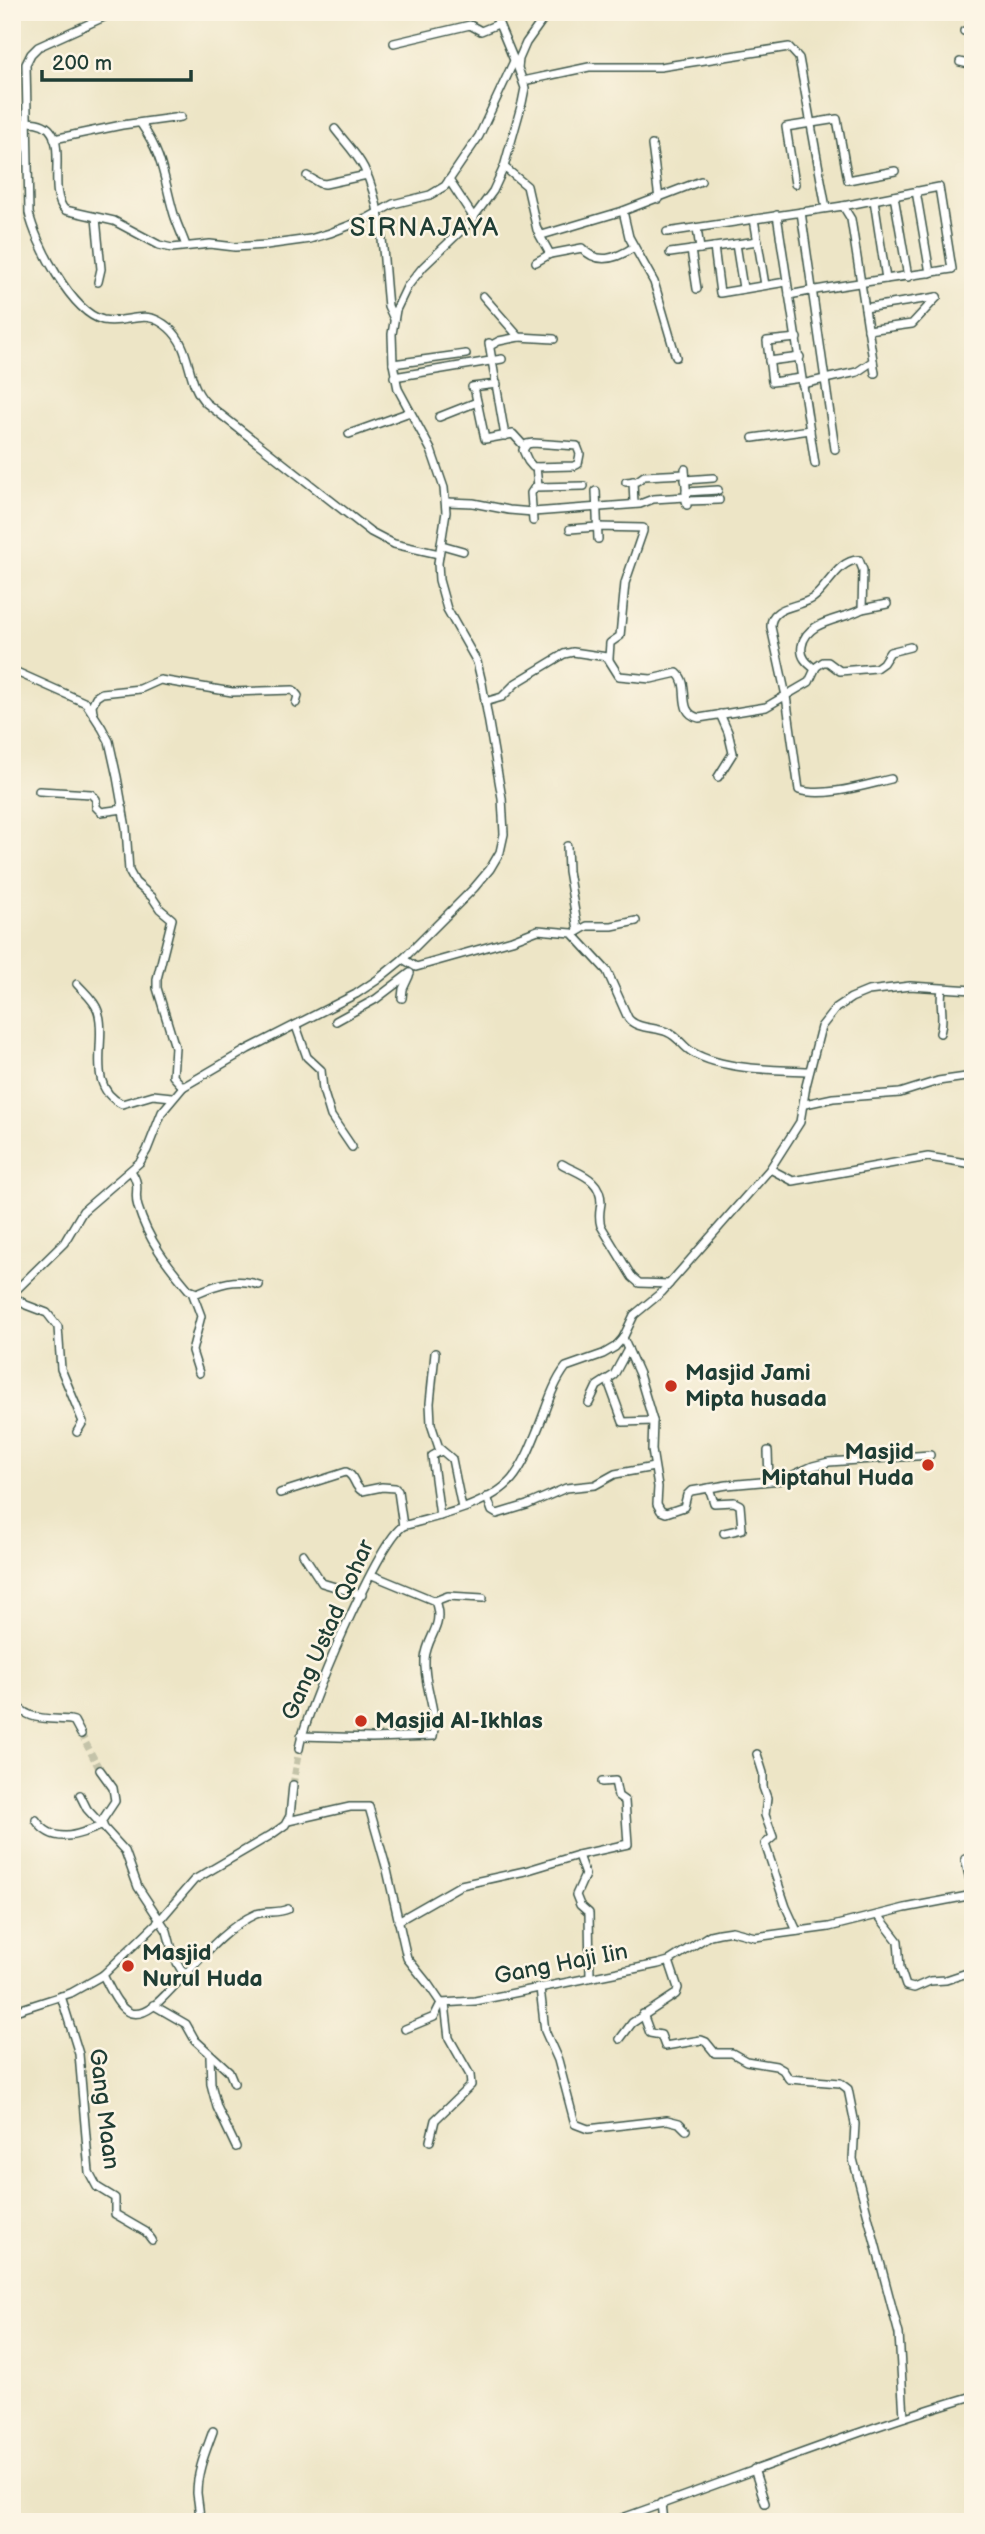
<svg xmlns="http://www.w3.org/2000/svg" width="985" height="2534" viewBox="0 0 985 2534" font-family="'Balsamiq Sans',sans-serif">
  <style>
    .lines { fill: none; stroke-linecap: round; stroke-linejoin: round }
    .minor-tunnel { stroke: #c4c3a9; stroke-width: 7; stroke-dasharray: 7 3.5; stroke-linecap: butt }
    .minor-casing { stroke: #3e564a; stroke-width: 10 }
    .minor { stroke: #fff; stroke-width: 7 }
    .poi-dot { fill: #c8321e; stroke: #fcf5e5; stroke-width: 2.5 }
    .labels { text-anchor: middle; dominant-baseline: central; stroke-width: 5; stroke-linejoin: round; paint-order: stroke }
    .poi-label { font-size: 23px; font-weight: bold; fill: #1f3d34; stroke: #fcf5e5; text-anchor: start }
    .street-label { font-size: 23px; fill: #1f3d34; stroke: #fcf5e5 }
    .quarter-label { font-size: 26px; letter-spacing: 2px; fill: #1f3d34; stroke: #fcf5e5 }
  </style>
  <rect width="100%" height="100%" fill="#fcf5e5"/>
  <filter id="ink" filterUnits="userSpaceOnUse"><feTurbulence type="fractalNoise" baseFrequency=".0143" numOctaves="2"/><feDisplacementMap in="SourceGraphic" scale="14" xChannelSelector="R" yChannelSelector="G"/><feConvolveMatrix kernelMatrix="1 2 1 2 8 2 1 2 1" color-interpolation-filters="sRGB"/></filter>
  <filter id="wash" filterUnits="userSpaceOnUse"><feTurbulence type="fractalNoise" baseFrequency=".00686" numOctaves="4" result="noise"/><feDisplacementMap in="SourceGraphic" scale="28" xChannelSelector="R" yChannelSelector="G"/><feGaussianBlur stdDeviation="1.57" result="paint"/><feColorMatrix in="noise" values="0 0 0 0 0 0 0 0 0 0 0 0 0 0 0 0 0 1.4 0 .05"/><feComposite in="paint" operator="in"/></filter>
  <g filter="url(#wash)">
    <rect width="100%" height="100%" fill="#ede5c6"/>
  </g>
  <g filter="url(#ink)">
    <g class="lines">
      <g class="minor-tunnel">
        <polyline points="81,1734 100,1770"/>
        <polyline points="293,1785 299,1749"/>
      </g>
      <g class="minor-casing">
        <g id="minor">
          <path d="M115 12 38 47 31 54 26 64 29 213C35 242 72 313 103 320 129 325 144 306 169 328 193 349 185 382 206 403L371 532 394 544 439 554"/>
          <polyline points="494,12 516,65"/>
          <polyline points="964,31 973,33"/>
          <polyline points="394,43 470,25 481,31 498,24"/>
          <polyline points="960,62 973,65"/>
          <polyline points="523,81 589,67 660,67 789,47 799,58 826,208"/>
          <path d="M12 124C85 109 41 186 65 210L114 221 159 245 172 248 210 244 235 247 266 245 310 239 330 233 366 219 393 204 430 195 445 186 479 136 514 61"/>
          <path d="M141 124C163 156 163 175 173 211 176 223 182 234 186 246"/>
          <path d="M335 129C344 141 357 154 364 168 384 209 383 261 388 306L394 319"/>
          <polyline points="54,139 122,125 181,117"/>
          <polyline points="652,145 659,199"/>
          <polyline points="504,167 527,186 537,230 542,235 623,211 701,181"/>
          <polyline points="307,176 319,183 325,184 367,175"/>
          <polyline points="449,180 474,218"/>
          <polyline points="795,184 786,127 837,119 848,180 895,171"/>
          <polyline points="916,191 930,273"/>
          <polyline points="894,196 908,277"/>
          <polyline points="874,200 886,279"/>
          <polyline points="623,211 629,237 654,282 676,357"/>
          <polyline points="801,212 835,449"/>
          <polyline points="777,215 815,464"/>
          <polyline points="96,218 101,269 98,282"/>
          <polyline points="754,219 765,285"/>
          <polyline points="697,228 700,249"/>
          <polyline points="667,232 843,206 851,219 875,373"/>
          <polyline points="539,234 550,254"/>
          <polyline points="736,244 743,288"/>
          <polyline points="714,247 720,293 786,282"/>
          <polyline points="691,250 697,289"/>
          <polyline points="670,253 758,241"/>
          <path d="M536 262 550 254 582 248C597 265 616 259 634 247"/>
          <path d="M789 295C843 284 897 278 952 269L939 187 843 206"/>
          <polyline points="483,296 519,337 554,339"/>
          <polyline points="865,308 937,297"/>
          <polyline points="868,330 912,324 937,297"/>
          <polyline points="797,338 767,341 772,382 801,378"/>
          <polyline points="489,343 505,436"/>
          <polyline points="490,346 499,341 519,337"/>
          <polyline points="769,361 800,357"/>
          <polyline points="393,364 466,354"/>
          <polyline points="394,377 502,359"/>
          <polyline points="802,384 857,372 873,361"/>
          <polyline points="472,387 497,384"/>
          <polyline points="474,387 485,439 513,434 524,446"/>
          <polyline points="439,417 477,402"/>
          <polyline points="349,434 410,412"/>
          <polyline points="753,438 810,430"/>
          <polygon points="533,443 577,446 580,454 578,464 574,466 533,467 528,461 523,450 527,444"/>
          <polyline points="536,467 538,486"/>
          <polyline points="685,469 687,505"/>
          <polyline points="685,480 713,478"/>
          <polyline points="633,481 634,504"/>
          <polyline points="626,482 637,481 644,476 685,474"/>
          <polyline points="596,491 598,539"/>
          <polyline points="686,492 718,490"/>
          <polyline points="686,501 719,500"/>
          <polyline points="446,502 473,503 509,510 533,512 640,504 653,499 686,497"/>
          <polyline points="533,521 531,493 535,487 584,486"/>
          <polyline points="570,529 597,527 643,528"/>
          <polyline points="442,545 463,551"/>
          <polyline points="862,609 887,604"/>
          <polyline points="609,658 610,643 620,636 625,583 643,531"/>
          <path d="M815 669C807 663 800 657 802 646 806 620 844 620 862 609L863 570 859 560C839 559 827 588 813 598 799 608 770 605 771 627L786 696 799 790C824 798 865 785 891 779"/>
          <polyline points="12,670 86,703 102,728 109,741 117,777 126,828 129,871 135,882 152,897 160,909 172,919 157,979 157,988 175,1047 173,1076 183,1087"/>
          <path d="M485 702 502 697 516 683 564 654 573 652 607 657 619 676 651 679 677 673C692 686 675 712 699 718L766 707 809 682 816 667 823 662H828L840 671 876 668 883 663 890 652 910 647"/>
          <polyline points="93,712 92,705 96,697 102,693 140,689 160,680 232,692 293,690 298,696 296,703"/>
          <polyline points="718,777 733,753 728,732 720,714"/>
          <polyline points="39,791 91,794 96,799 96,807 101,812 123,809"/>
          <polyline points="567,846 568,871 578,930"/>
          <polyline points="577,932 587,926 612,926 636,921"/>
          <path d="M403 959 416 967 512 940 538 930 572 933 607 971 628 1018C636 1029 655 1027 667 1032 678 1036 683 1047 692 1052 722 1070 776 1070 809 1071"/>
          <path d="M77 984C84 992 95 1001 98 1011 108 1040 84 1086 122 1104L153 1095 172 1097"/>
          <polyline points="402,998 403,989 409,976"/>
          <polyline points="336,1021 376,999 410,973"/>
          <polyline points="296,1026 307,1057 321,1070 323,1090 331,1116 352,1147"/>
          <path d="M940 1033C945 1017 939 1005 942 989"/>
          <polyline points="805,1104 833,1098 900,1093 938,1081 973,1076"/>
          <path d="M562 1164C579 1174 601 1178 601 1203 600 1211 598 1217 601 1226L632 1277 639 1283 669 1284"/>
          <polyline points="770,1169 793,1181 928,1157 973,1164"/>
          <path d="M131 1171C142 1187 133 1192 138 1207 148 1240 167 1264 189 1290L197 1293C218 1284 237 1277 259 1285"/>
          <polyline points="192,1292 201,1316 192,1351 199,1373"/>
          <polyline points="12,1294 64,1243 83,1211 140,1162 147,1150 162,1112 183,1087 248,1049 356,994 377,980 403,959 474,888 490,869 500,852 504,834 502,798 482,683 477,662 447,609 439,580 438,563 446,512 444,488 431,450 398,389 393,364 392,334 396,310 407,287 423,267 470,222 493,191 504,167 522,103 525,88 518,68 519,59 526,43 548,12"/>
          <polyline points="12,1295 26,1305 47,1313 58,1327 61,1369 83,1422 77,1432"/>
          <polyline points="623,1338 639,1374 653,1421 652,1450 658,1487 657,1504 661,1511 666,1513 684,1507 687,1495 691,1491 727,1485 782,1480 813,1466 829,1462 930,1455"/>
          <polyline points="435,1353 430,1403 431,1424 439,1448 452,1459 462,1508"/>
          <polyline points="608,1381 623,1422 653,1421"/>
          <polyline points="589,1403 597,1386 614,1375 628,1349"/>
          <polyline points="768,1451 769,1481"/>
          <polyline points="709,1488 714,1503 734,1502 740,1505 742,1529 724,1533"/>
          <path d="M280 1493 346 1472C356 1476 353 1486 362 1491L382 1487 395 1488 398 1491 403 1526"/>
          <polyline points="487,1497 492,1511 497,1514 527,1505 566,1488 595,1485 615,1474 654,1467"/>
          <polyline points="440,1516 432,1456 441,1451"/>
          <polyline points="303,1554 322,1583 362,1595"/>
          <polyline points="372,1575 435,1601 448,1596 483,1598"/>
          <path d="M12 1697C23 1722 46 1718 70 1720L74 1721 81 1734"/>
          <path d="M301 1736 372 1738 433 1736C438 1709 423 1686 425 1659 427 1635 445 1627 435 1601"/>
          <path d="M299 1749C304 1715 378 1542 403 1526 435 1517 489 1506 512 1479 524 1465 532 1443 539 1426 547 1406 553 1384 566 1367L603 1354 615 1347 623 1338 634 1315 662 1292 770 1169 800 1122 806 1086 821 1027 836 1008 851 998 868 991 910 986 973 990"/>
          <polyline points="757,1754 763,1773 763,1787 767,1798 765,1815 773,1837 765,1844 786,1907 797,1931"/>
          <polyline points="100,1770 113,1788 115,1801 101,1822"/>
          <polyline points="80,1795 87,1809 125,1851 138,1887 167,1931 174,1957 184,1975"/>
          <path d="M36 1820C53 1846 79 1835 103 1825"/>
          <polyline points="288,1821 350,1807 369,1807 387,1870 407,1958 428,1984 441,2003 475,2001 658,1964 669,1961 710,1935 719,1933 732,1931 755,1937 829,1927 905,1908 973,1895"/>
          <polyline points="578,1855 628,1844 625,1801 618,1796 615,1781 602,1782"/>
          <polyline points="965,1859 973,1892"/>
          <polyline points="878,1915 898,1941 900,1968 906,1986 914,1988 930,1981 946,1980 973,1971"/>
          <polyline points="398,1921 461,1885 525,1871 578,1855 585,1875 576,1895 580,1905 589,1913 590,1977"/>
          <path d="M103 1975C109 1986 118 2009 131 2013 149 2018 168 1991 179 1981 201 1958 226 1927 256 1914 267 1910 277 1914 288 1909"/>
          <polyline points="540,1988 545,2031 558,2060 575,2124 588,2129 667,2120 679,2123 686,2130"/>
          <polyline points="61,1996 79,2054 89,2172 97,2187 115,2198 115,2214 146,2232 152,2240"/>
          <polyline points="153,2005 186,2024 195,2040 229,2071 234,2083"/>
          <polyline points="12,2012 71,1993 103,1975 159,1921 194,1880 271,1835 285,1825 290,1816 293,1785"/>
          <polyline points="643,2014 650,2033 661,2035 665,2046 701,2040 706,2042 715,2053 732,2053 746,2061 776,2066 783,2070 789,2079 840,2083 848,2089 855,2124 853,2159 899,2334 904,2417"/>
          <polyline points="405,2029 434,2017 441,2003"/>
          <polyline points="620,2039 632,2023 676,1994 678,1988 669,1961"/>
          <polyline points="210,2056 211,2084 217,2107 236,2147"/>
          <polyline points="430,2141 435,2120 471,2085 470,2075 449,2038 445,2004"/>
          <polyline points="754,2469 765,2503"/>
          <polyline points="661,2503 663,2522"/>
          <path d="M200 2522C200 2512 198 2502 197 2493 197 2471 206 2451 213 2431"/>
          <path d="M611 2522C732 2480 850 2432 973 2396"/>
        </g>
      </g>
      <use href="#minor" class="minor"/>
    </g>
  </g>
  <g class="poi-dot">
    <circle cx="671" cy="1386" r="7"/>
    <circle cx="928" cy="1465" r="7"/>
    <circle cx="361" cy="1721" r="7"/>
    <circle cx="128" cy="1966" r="7"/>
  </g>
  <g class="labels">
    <g class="poi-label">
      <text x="685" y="1373">Masjid Jami<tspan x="685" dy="26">Mipta husada</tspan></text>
      <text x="914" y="1452" text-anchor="end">Masjid<tspan x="914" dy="26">Miptahul Huda</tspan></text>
      <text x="375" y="1721">Masjid Al-Ikhlas</text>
      <text x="142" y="1953">Masjid<tspan x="142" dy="26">Nurul Huda</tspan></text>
    </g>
    <g class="street-label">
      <text transform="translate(328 1630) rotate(-66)">Gang Ustad Qohar</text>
      <text transform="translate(561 1964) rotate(-11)">Gang Haji Iin</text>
      <text transform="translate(104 2109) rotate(83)">Gang Maan</text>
    </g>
    <g class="quarter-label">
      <text x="425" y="228">SIRNAJAYA</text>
    </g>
  </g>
  <rect width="985" height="2534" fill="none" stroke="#fcf5e5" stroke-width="42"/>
  <path d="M42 70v10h149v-10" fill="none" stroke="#1f3d34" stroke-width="3.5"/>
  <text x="52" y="70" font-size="21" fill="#1f3d34" stroke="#fcf5e5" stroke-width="5" paint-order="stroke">200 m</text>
</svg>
